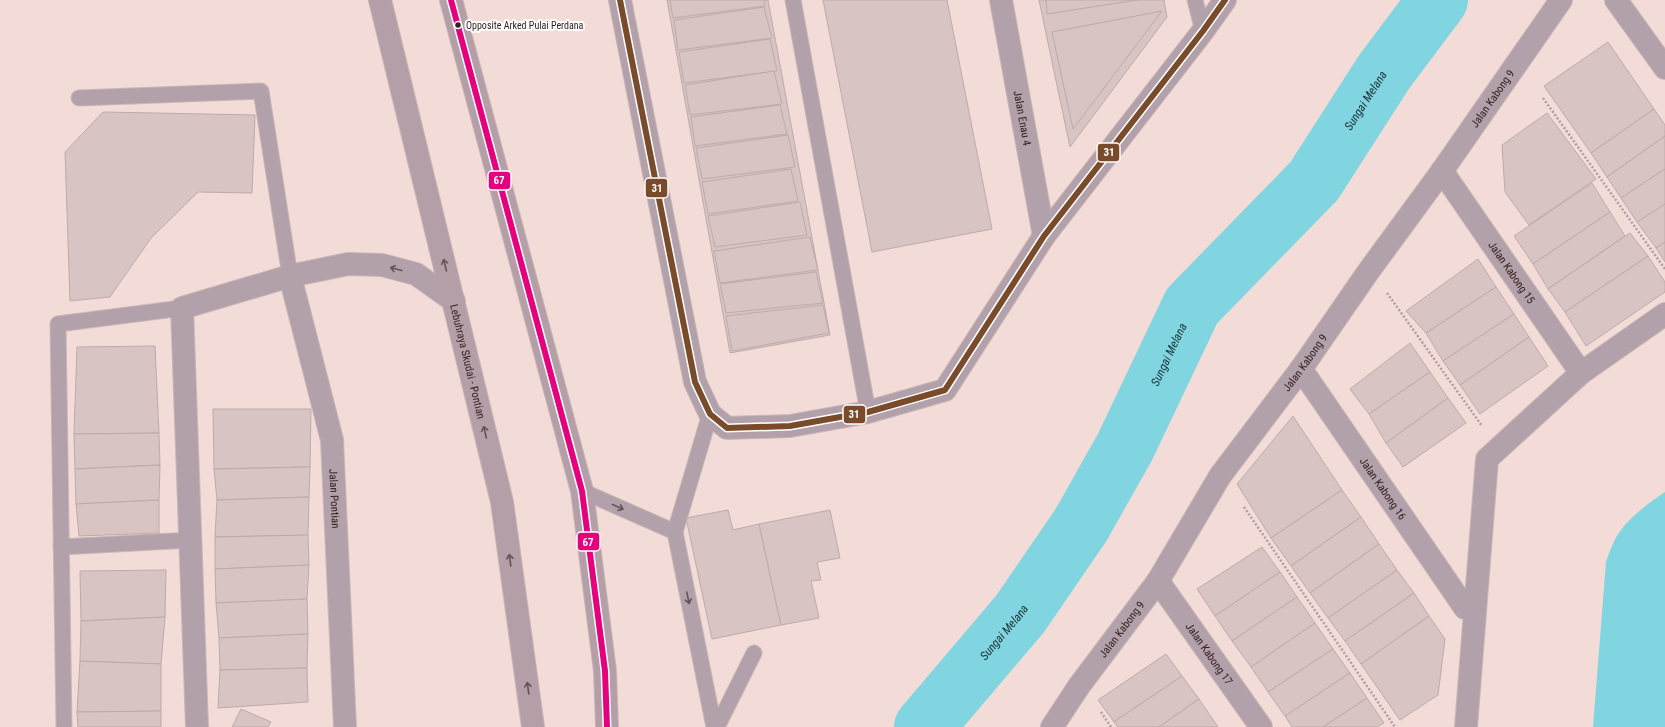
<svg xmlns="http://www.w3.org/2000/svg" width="1665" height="727" viewBox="0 0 1665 727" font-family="'Roboto Condensed',sans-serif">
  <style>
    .water { fill: #80d5e0 }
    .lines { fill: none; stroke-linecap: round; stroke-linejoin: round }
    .river { stroke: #80d5e0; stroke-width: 60 }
    .building { fill: #d9c4c4; stroke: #beaaaa }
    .service-casing { stroke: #cab7b5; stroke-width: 17 }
    .minor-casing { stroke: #cab7b5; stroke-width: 24 }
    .trunk-casing { stroke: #cab7b5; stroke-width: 24 }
    .path { stroke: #ae9ea3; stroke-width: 2.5; stroke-dasharray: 2 2; stroke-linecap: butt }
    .service { stroke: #b2a0aa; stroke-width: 15 }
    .minor { stroke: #b2a0aa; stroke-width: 22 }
    .trunk { stroke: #b49ea8; stroke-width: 22 }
    .bus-1-casing { stroke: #fff; stroke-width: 9 }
    .bus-2-casing { stroke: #fff; stroke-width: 9 }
    .bus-1 { stroke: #e5007d; stroke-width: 6 }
    .bus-2 { stroke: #7a4b2a; stroke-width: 6 }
    .oneway { stroke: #675255 }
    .oneway2 { stroke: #665356 }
    .bus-dot { fill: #34201e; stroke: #fff; stroke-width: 1.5 }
    .labels { text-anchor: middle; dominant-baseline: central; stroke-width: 4; stroke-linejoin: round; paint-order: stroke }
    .bus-label { font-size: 10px; fill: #34201e; stroke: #fff; text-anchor: start }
    .street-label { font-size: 11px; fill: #34201e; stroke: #fff }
    .water-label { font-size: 12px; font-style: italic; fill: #1a3134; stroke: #fff }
    .line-badge { stroke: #fff; stroke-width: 1.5 }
    .badge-label { font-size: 11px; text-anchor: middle; font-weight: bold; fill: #fff }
  </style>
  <rect width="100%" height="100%" fill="#f3dbd8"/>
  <path class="water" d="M1665 492V727H1593L1606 562C1608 556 1610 550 1613 544 1622 522 1646 505 1665 492Z"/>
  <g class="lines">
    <path class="river" id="s1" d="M924 727 1020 614 1081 525 1125 447 1192 306 1314 181 1384 72 1438 0"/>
  </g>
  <g class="building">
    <polygon points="667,0 768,0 830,335 730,353"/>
    <polygon points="670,0 764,0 765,6 673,18"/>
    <polygon points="823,0 947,0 992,229 872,252"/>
    <polygon points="1039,0 1164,0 1167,17 1070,147"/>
    <polygon points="1046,0 1137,0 1047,14"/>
    <polygon points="764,7 772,38 678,50 674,20"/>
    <polygon points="1162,11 1073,129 1052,32"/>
    <polygon points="770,39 777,71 684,83 679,52"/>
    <polygon points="1608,42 1654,109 1591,153 1544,86"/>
    <polygon points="774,71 782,104 690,115 685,85"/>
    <polygon points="780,105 787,134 695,146 691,117"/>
    <polygon points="1654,109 1665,125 1665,136 1607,177 1591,153"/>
    <polygon points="103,112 255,115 252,193 198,192 151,238 110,297 70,301 65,152"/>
    <polygon points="1547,113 1596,179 1529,225 1505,192 1502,145"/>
    <polygon points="788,135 795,167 702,179 696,148"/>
    <polygon points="1665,136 1665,169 1621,198 1607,177"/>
    <polygon points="791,169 798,201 708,214 702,182"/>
    <polygon points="1665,169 1665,204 1637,222 1621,198"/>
    <polygon points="1592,183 1610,212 1533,264 1514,236"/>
    <polygon points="800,202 807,235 715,247 708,216"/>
    <polygon points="1665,204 1665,242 1656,248 1637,222"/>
    <polygon points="1610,212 1625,236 1548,289 1533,264"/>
    <polygon points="1630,233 1648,256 1565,312 1548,289"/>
    <polygon points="810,237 818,270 720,283 714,251"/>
    <polygon points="1665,242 1665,262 1656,248"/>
    <polygon points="1648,256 1665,282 1665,292 1586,346 1565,312"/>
    <polygon points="1478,259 1496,287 1426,333 1406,311"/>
    <polygon points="816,272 823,303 726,313 720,284"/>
    <polygon points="1496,287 1514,314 1443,361 1426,333"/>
    <polygon points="823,305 829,333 732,351 726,316"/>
    <polygon points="1514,314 1529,337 1460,385 1443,361"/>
    <polygon points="1529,337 1548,366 1480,414 1460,385"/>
    <polygon points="1410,343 1430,372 1369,414 1350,389"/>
    <polygon points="155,346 159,433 74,434 77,347"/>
    <polygon points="1430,372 1448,398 1386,443 1369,414"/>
    <polygon points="1448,398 1466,423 1403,467 1386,443"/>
    <polygon points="213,409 311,409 310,467 214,469"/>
    <polygon points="1293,416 1342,490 1271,538 1237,484"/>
    <polygon points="159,433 160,465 75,469 74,434"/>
    <polygon points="160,465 159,500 76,504 75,469"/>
    <polygon points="310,467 309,497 217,500 214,469"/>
    <polygon points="1342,490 1361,517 1291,566 1271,538"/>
    <polygon points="309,497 308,535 215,537 217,500"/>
    <polygon points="159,500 159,533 79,536 76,504"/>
    <polygon points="728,510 733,530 759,524 781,625 712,639 686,518"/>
    <polygon points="830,510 840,558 817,562 821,580 811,581 819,618 781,625 759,524"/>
    <polygon points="1361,517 1379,544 1310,593 1291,566"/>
    <polygon points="308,535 309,565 215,569 215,537"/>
    <polygon points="1379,544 1397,570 1328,618 1310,593"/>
    <polygon points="1262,547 1280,572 1215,616 1197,589"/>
    <polygon points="309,565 307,599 216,603 215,569"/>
    <polygon points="166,570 165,617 81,621 80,571"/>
    <polygon points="1397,570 1414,593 1345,641 1328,618"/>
    <polygon points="1280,572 1297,597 1232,641 1215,616"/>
    <polygon points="1414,593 1429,616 1361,664 1345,641"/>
    <polygon points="1297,597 1315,623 1251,667 1232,641"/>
    <polygon points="307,599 308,634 219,638 216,603"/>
    <polygon points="1429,616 1445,639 1438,695 1400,720 1361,664"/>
    <polygon points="165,617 161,664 80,661 81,621"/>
    <polygon points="1315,623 1333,649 1268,692 1251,667"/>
    <polygon points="308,634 307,668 220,670 219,638"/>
    <polygon points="1333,649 1350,673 1285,716 1268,692"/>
    <polygon points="1166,654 1182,676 1114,722 1098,700"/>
    <polygon points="80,661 161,664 161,711 77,712"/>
    <polygon points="307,668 308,702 218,708 220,670"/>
    <polygon points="1350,673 1367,698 1323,727 1292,727 1285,716"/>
    <polygon points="1182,676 1199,699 1159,727 1118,727 1114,722"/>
    <polygon points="1367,698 1384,723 1377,727 1323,727"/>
    <polygon points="1199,699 1218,727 1159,727"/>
    <polygon points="241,709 271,722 268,727 232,727"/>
    <polygon points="161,711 161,727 78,727 77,712"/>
  </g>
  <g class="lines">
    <g class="service-casing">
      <g id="service">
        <polyline points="793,0 868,412"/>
        <polyline points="1195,0 1203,31"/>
        <polyline points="79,98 261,91 290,276"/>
        <polyline points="582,491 675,532 714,727"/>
        <polyline points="675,532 710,414"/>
        <polyline points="61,547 191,540"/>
        <polyline points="64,727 58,324 182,308"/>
        <polyline points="717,727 754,653"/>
      </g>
    </g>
    <g class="minor-casing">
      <g id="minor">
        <polyline points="620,0 695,382 710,414 727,428 790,426 868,412 945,390 1044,236 1203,31 1225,0"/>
        <path id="s2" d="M1001 0 1044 236"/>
        <polyline points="1616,0 1665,68"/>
        <path id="s3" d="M1442 171 1581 373"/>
        <path id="s4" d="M290 276 332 440 345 727"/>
        <path id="s5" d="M1301 369 1465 608"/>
        <path id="s6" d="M1158 581 1261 727"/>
        <polyline points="197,727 182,308 290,276 348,264 382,265 416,274 454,301"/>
        <path id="s7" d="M1052 727 1079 686 1158 581 1220 476 1301 369 1368 272 1442 171 1561 0"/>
        <polyline points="1466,727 1487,459 1581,373 1665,314"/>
      </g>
    </g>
    <g class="trunk-casing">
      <g id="trunk">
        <path id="s8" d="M380 0 502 502 533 727"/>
        <polyline points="451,0 582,491 605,671 607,727"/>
      </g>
    </g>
    <g class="path">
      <polyline points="1543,98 1665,269"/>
      <polyline points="1387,293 1482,426"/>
      <polyline points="1244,507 1395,727"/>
      <polyline points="1101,712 1111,727"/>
    </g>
    <use href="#service" class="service"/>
    <use href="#minor" class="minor"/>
    <use href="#trunk" class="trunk"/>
    <g class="bus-1-casing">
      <polyline id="bus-1" points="451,0 582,491 605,671 607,727"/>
    </g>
    <g class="bus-2-casing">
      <polyline id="bus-2" points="620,0 695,382 710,414 727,428 790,426 868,412 945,390 1044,236 1203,31 1225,0"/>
    </g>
    <use href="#bus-1" class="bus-1"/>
    <use href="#bus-2" class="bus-2"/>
  </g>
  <defs><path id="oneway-shaft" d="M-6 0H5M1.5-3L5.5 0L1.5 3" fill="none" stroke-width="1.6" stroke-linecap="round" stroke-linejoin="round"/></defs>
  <g class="oneway">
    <use href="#oneway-shaft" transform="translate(445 265) rotate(-104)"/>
    <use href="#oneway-shaft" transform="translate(485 432) rotate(-103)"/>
    <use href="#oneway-shaft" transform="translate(510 560) rotate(-98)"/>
    <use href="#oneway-shaft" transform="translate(528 688) rotate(-98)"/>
  </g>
  <g class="oneway2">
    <use href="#oneway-shaft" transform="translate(396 269) rotate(-165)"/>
    <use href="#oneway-shaft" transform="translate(618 507) rotate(24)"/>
    <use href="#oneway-shaft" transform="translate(688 598) rotate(79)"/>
  </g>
  <circle class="bus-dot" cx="458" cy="25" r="3.5"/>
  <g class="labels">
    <g class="bus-label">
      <text x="466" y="25">Opposite Arked Pulai Perdana</text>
    </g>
    <g class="street-label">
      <text stroke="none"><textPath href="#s7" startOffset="768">Jalan Kabong 9</textPath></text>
      <text stroke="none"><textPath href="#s2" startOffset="120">Jalan Enau 4</textPath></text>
      <text stroke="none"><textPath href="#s3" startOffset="123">Jalan Kabong 15</textPath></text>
      <text stroke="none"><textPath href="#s8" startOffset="372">Lebuhraya Skudai - Pontian</textPath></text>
      <text stroke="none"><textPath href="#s7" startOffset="444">Jalan Kabong 9</textPath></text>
      <text stroke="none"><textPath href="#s5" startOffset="145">Jalan Kabong 16</textPath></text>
      <text stroke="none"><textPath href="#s4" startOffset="228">Jalan Pontian</textPath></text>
      <text stroke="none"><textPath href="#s7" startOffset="120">Jalan Kabong 9</textPath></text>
      <text stroke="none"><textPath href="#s6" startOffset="89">Jalan Kabong 17</textPath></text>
    </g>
    <g class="water-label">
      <text stroke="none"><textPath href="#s1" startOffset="772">Sungai Melana</textPath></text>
      <text stroke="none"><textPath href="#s1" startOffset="448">Sungai Melana</textPath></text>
      <text stroke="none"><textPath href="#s1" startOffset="124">Sungai Melana</textPath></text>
    </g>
  </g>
  <g class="line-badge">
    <rect x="1097" y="143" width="23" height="19" rx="4" fill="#7a4b2a"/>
    <rect x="488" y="171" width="23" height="19" rx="4" fill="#e5007d"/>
    <rect x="645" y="178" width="23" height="20" rx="4" fill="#7a4b2a"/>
    <rect x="843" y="405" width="23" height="19" rx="4" fill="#7a4b2a"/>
    <rect x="577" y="532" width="23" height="19" rx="4" fill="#e5007d"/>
  </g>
  <g class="badge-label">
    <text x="1109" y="156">31</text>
    <text x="499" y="184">67</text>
    <text x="657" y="192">31</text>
    <text x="854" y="418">31</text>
    <text x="588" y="546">67</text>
  </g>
</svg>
